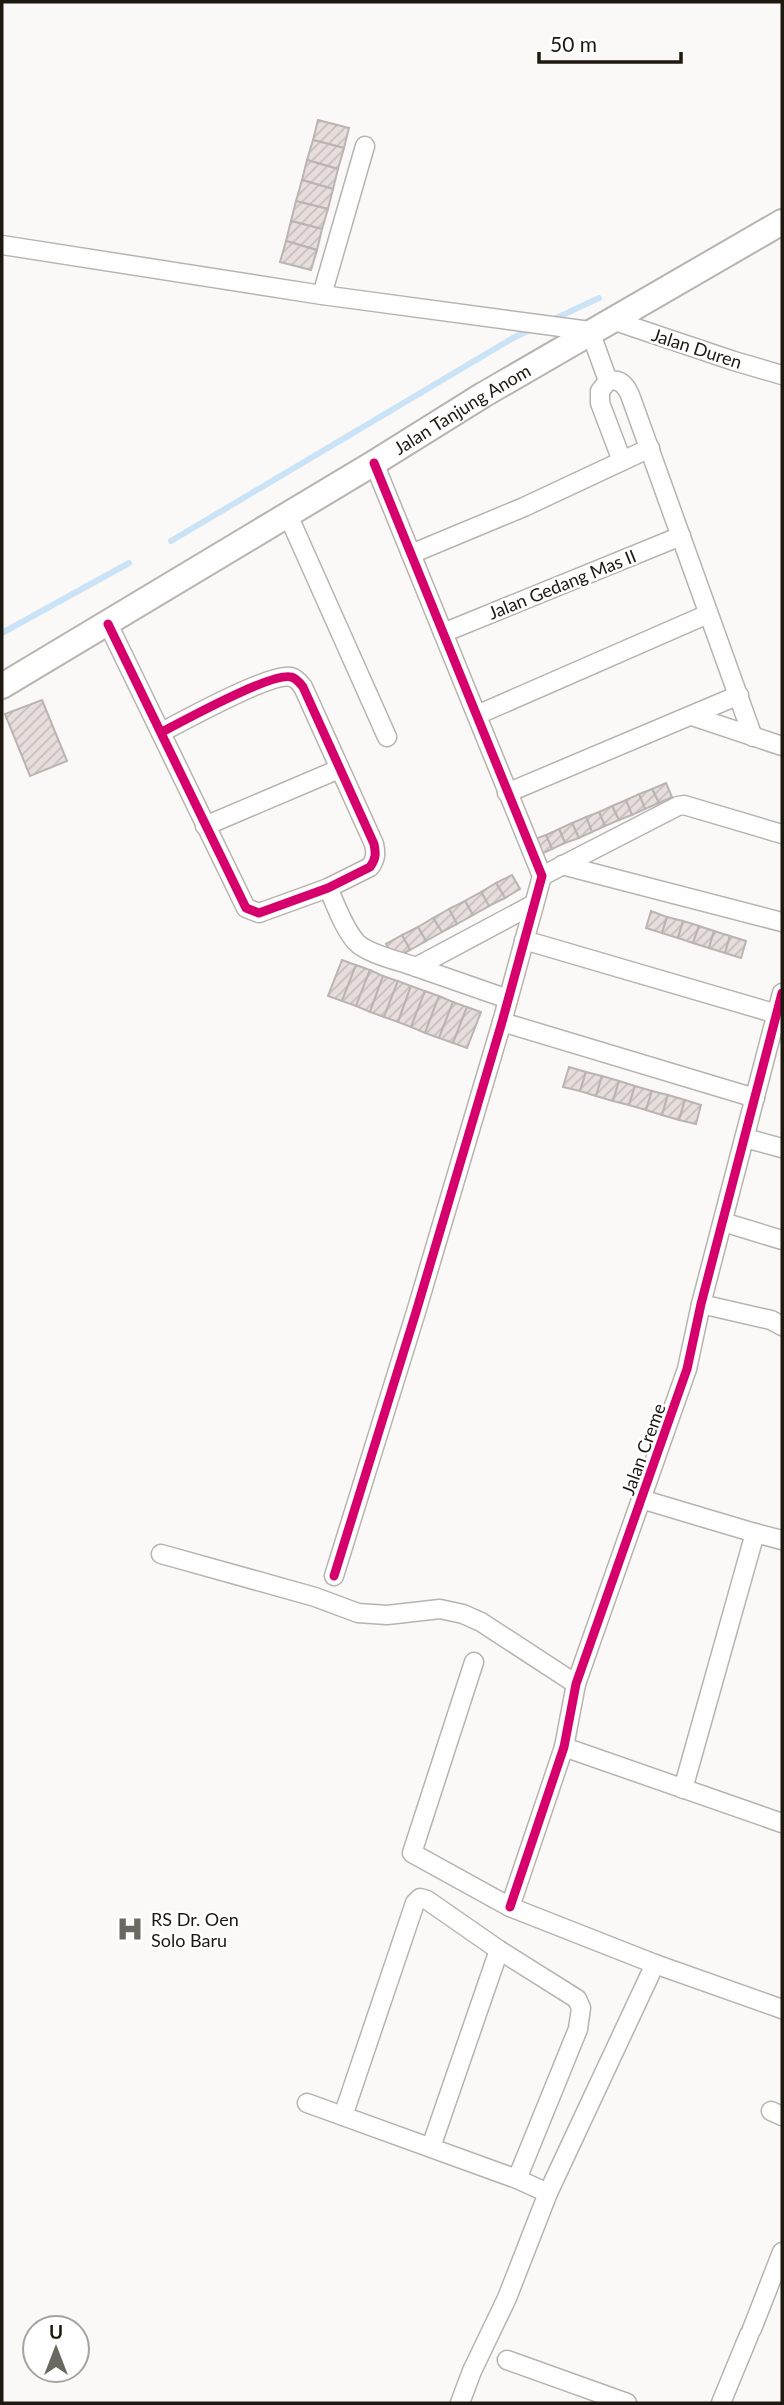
<svg xmlns="http://www.w3.org/2000/svg" width="784" height="2405" viewBox="0 0 784 2405" font-family="Lato,sans-serif">
  <style>
    .lines { fill: none; stroke-linecap: round; stroke-linejoin: round }
    .stream { stroke: #cbe3f7; stroke-width: 6 }
    .building { fill: url(#building-hatch); stroke: #bab4b2; stroke-width: 2 }
    .street-casing { stroke: #b7b4af; stroke-width: 21 }
    .secondary-casing { stroke: #b7b4af; stroke-width: 28 }
    .street { stroke: #fefefe; stroke-width: 18 }
    .secondary { stroke: #fefefe; stroke-width: 24 }
    .cycleway-casing { stroke: #fff; stroke-width: 13 }
    .cycleway { stroke: #d6006c; stroke-width: 9 }
    .labels { text-anchor: middle; dominant-baseline: central; stroke-width: 5; stroke-linejoin: round; paint-order: stroke }
    .street-label { font-size: 18px; fill: #1e1910; stroke: #fff }
    .poi-label { font-size: 18px; fill: #1e1910; stroke: #fff; text-anchor: start }
  </style>
  <defs>
    <pattern id="building-hatch" width="6" height="6" patternUnits="userSpaceOnUse" patternTransform="scale(1.75)"><rect width="6" height="6" fill="#e7dedc"/><path d="M-1 1l2-2M0 6l6-6M5 7l2-2" fill="none" stroke="#c6bebc"/></pattern>
  </defs>
  <rect width="100%" height="100%" fill="#fbf9f7"/>
  <g class="lines">
    <g class="stream">
      <polyline points="550,321 599,298"/>
      <polyline points="171,541 513,338 534,328"/>
      <polyline points="2,633 129,563"/>
    </g>
  </g>
  <g class="building">
    <polygon points="318,120 349,128 344,148 313,140"/>
    <polygon points="313,140 344,148 338,169 307,160"/>
    <polygon points="307,160 338,169 333,189 302,180"/>
    <polygon points="302,180 333,189 328,209 296,201"/>
    <polygon points="296,201 328,209 322,229 291,221"/>
    <polygon points="291,221 322,229 317,250 286,241"/>
    <polygon points="286,241 317,250 311,270 280,262"/>
    <polygon points="42,700 67,761 30,776 5,714"/>
    <polygon points="666,783 672,797 659,803 652,789"/>
    <polygon points="652,789 659,803 645,809 639,794"/>
    <polygon points="639,794 645,809 632,815 626,800"/>
    <polygon points="626,800 632,815 619,820 612,806"/>
    <polygon points="612,806 619,820 605,826 599,812"/>
    <polygon points="599,812 605,826 592,832 586,817"/>
    <polygon points="586,817 592,832 579,838 572,823"/>
    <polygon points="572,823 579,838 565,843 559,829"/>
    <polygon points="559,829 565,843 552,849 546,835"/>
    <polygon points="546,835 552,849 539,855 532,840"/>
    <polygon points="512,875 520,889 505,898 496,883"/>
    <polygon points="496,883 505,898 489,906 481,892"/>
    <polygon points="481,892 489,906 473,915 465,901"/>
    <polygon points="465,901 473,915 457,924 449,909"/>
    <polygon points="449,909 457,924 442,932 433,918"/>
    <polygon points="651,911 667,917 662,933 646,928"/>
    <polygon points="667,917 683,921 678,938 662,933"/>
    <polygon points="433,918 442,932 426,941 418,927"/>
    <polygon points="683,921 699,926 693,943 678,938"/>
    <polygon points="699,926 714,931 709,948 693,943"/>
    <polygon points="418,927 426,941 410,950 402,935"/>
    <polygon points="714,931 730,936 725,953 709,948"/>
    <polygon points="402,935 410,950 394,958 386,944"/>
    <polygon points="730,936 746,941 741,958 725,953"/>
    <polygon points="342,960 356,965 342,1001 328,996"/>
    <polygon points="356,965 370,970 356,1006 342,1001"/>
    <polygon points="370,970 383,976 370,1012 356,1006"/>
    <polygon points="383,976 398,981 384,1017 370,1012"/>
    <polygon points="398,981 411,986 398,1022 384,1017"/>
    <polygon points="411,986 425,991 411,1027 398,1022"/>
    <polygon points="425,991 439,996 425,1033 411,1027"/>
    <polygon points="439,996 453,1002 439,1038 425,1033"/>
    <polygon points="453,1002 467,1007 453,1043 439,1038"/>
    <polygon points="467,1007 481,1012 467,1048 453,1043"/>
    <polygon points="569,1067 586,1072 580,1091 563,1087"/>
    <polygon points="586,1072 602,1076 596,1096 580,1091"/>
    <polygon points="602,1076 619,1081 613,1101 596,1096"/>
    <polygon points="619,1081 635,1086 629,1105 613,1101"/>
    <polygon points="635,1086 652,1091 646,1110 629,1105"/>
    <polygon points="652,1091 668,1095 662,1115 646,1110"/>
    <polygon points="668,1095 685,1100 679,1120 662,1115"/>
    <polygon points="685,1100 701,1105 696,1124 679,1120"/>
  </g>
  <g class="lines">
    <g class="street-casing">
      <g id="street">
        <polyline points="2,245 322,295 590,331 608,381"/>
        <polyline points="322,295 365,146"/>
        <polyline points="612,320 734,361 782,375"/>
        <path d="M622 461 600 403V391L608 381C620 379 625 384 630 395L753 737"/>
        <polyline points="288,515 387,737"/>
        <polyline points="411,554 524,507 650,448"/>
        <path d="M108 624 246 908 259 913 328 888 370 867C376 859 376 853 374 844L303 687C300 683 296 678 291 677 272 672 183 721 162 732"/>
        <polyline points="443,633 681,536"/>
        <polyline points="477,715 708,614"/>
        <polyline points="692,716 782,746"/>
        <polyline points="507,793 739,695"/>
        <polyline points="205,826 339,769"/>
        <polyline points="562,865 782,922"/>
        <polyline points="542,876 678,806 684,805 782,834"/>
        <path d="M328 888C336 905 343 927 356 942 367 954 400 961 416 967L534 904"/>
        <polyline points="524,940 777,1014"/>
        <polyline points="416,967 508,999"/>
        <polyline points="502,1022 755,1098"/>
        <polyline points="745,1138 782,1148"/>
        <polyline points="723,1222 782,1240"/>
        <polyline points="701,1304 771,1320 782,1326"/>
        <polyline points="641,1499 755,1533"/>
        <polyline points="161,1554 315,1597 358,1613 387,1615 440,1609 463,1614 481,1622 576,1684"/>
        <polyline points="334,1576 416,1312 502,1022 542,876 374,463"/>
        <polyline points="474,1662 412,1853 510,1907 655,1964 782,2009"/>
        <polyline points="564,1747 782,1823"/>
        <polyline points="683,1789 755,1533 782,1540"/>
        <polyline points="510,1907 564,1747 576,1684 687,1369 701,1304 782,993"/>
        <polyline points="307,2103 517,2179 548,2193"/>
        <polyline points="771,2111 782,2116"/>
        <polyline points="343,2116 415,1903 420,1898 427,1900 499,1950 577,1999 581,2008 578,2029 517,2179"/>
        <polyline points="431,2147 499,1950"/>
        <polyline points="752,2329 782,2252"/>
        <polyline points="507,2360 627,2403"/>
        <polyline points="460,2403 472,2371 507,2298 548,2193 655,1964"/>
        <polyline points="721,2403 749,2335"/>
      </g>
    </g>
    <g class="secondary-casing">
      <g id="secondary">
        <path id="s1" d="M2 686 374 463 483 395 782 222"/>
      </g>
    </g>
    <use href="#street" class="street"/>
    <use href="#secondary" class="secondary"/>
    <g class="cycleway-casing">
      <g id="cycleway">
        <path d="M108 624 246 908 259 913 328 888 370 867C376 859 376 853 374 844L303 687C300 683 296 678 291 677 272 672 183 721 162 732"/>
        <polyline points="334,1576 416,1312 502,1022 542,876 374,463"/>
        <polyline points="510,1907 564,1747 576,1684 687,1369 701,1304 782,993"/>
      </g>
    </g>
    <use href="#cycleway" class="cycleway"/>
  </g>
  <defs>
    <g id="hospital-bare" transform="scale(2.1)"><path d="M-5-5h3v3.5h4V-5h3V5h-3V1.5h-4V5h-3Z" fill="#6b6761" stroke="#fff" stroke-width="2.5" paint-order="stroke"/></g>
  </defs>
  <g fill-rule="evenodd">
    <use href="#hospital-bare" x="130" y="1929"/>
  </g>
  <g class="labels">
    <g class="street-label">
      <text transform="translate(697 348) rotate(18)">Jalan Duren</text>
      <text stroke="none"><textPath href="#s1" startOffset="537">Jalan Tanjung Anom</textPath></text>
      <text transform="translate(562 584) rotate(-22)">Jalan Gedang Mas II</text>
      <text transform="translate(643 1449) rotate(-70)">Jalan Creme</text>
    </g>
    <g class="poi-label">
      <text x="151" y="1919">RS Dr. Oen<tspan x="151" dy="21">Solo Baru</tspan></text>
    </g>
  </g>
  <rect width="784" height="2405" fill="none" stroke="#1e1910" stroke-width="7"/>
  <g transform="translate(56 2349)"><circle r="33" fill="#ffffff" stroke="#a5a39f" stroke-width="2"/>
  <path d="M0-5L12 26L0 18L-12 26Z" fill="#6b6761"/>
  <text y="-10" font-size="19" font-weight="bold" text-anchor="middle" fill="#1e1910">U</text>
  </g>
  <path d="M539 52v10h142v-10" fill="none" stroke="#1e1910" stroke-width="3.5"/>
  <text x="550" y="52" font-size="21" fill="#1e1910" stroke="#ffffff" stroke-width="5" paint-order="stroke">50 m</text>
</svg>
